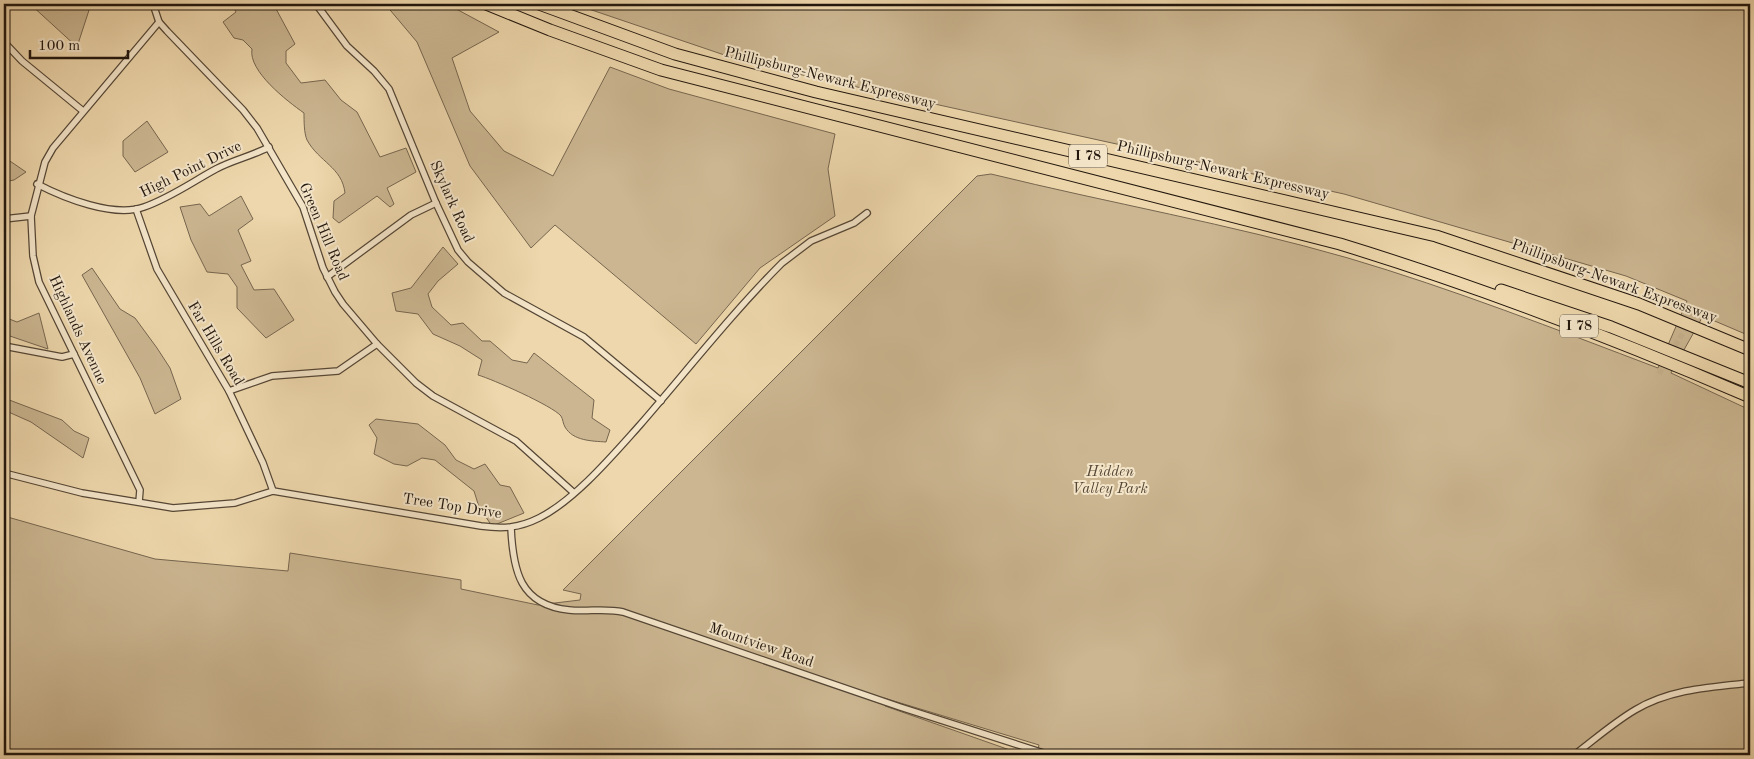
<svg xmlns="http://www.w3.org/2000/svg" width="1754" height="759" viewBox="0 0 1754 759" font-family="'Old Standard TT',serif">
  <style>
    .green { fill: #cbb691; stroke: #76664f }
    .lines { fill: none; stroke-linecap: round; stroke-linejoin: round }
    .street-tunnel { stroke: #c5b08c; stroke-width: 5.5; stroke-dasharray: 5.5 3; stroke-linecap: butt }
    .street-casing { stroke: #544635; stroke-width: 8 }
    .highway-casing { stroke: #21160d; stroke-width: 13 }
    .street { stroke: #f4e5c9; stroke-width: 5.5 }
    .highway { stroke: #eed7ac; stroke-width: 11 }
    .labels { text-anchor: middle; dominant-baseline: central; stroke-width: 4; stroke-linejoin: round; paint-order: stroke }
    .shield { fill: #f4e5c9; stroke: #605445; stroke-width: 1 }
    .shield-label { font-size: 14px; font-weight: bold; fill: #21160d }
    .street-label { font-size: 15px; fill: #21160d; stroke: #f4e5c9 }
    .park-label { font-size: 15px; font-style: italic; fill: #544635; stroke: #f4e5c9 }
  </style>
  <rect width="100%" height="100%" fill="#eed7ac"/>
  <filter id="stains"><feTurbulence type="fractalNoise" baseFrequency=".004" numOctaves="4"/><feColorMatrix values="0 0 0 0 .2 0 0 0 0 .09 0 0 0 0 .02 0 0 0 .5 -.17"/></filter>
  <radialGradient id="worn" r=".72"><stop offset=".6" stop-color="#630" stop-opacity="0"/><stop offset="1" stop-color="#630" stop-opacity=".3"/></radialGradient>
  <g class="green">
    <polygon points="30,4 91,4 77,47"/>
    <path d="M232 4H259L275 7 295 44 286 51V63L301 83 325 80 341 100 357 112 380 157 406 148 416 172 387 188 394 204 390 207 377 196 339 223 333 218 334 201 345 193C342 167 319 162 307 140 304 133 304 121 304 113 287 101 248 71 252 49L243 40 234 38 223 22 236 12Z"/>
    <polygon points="385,4 447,4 499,32 452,58 470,111 504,151 553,176 610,67 669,89 835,134 828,169 835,216 760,268 696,344 555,225 531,248 470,166 417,42"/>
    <path d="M574 4H1750V336L1703 316 1671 373 1750 410V755H1036L1039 745 884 698 885 706 1024 755H4V516L155 559 288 571 290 553 461 580V589L538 605 580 600 581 594 563 590 977 176 991 174C1109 203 1230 224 1348 258 1453 289 1555 329 1658 368L1687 301 1626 276 1344 194 748 63Z"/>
    <polygon points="147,121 168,152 135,172 123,156 123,141"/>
    <polygon points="4,157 26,172 14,180 4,182"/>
    <polygon points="241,196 253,219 238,230 251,261 241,265 254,290 274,289 294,320 266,338 237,308 237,287 228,274 207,272 191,240 180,207 200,204 209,216"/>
    <path d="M443 247 458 264 438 281 428 294 432 307 451 325 463 323 482 341H490L512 360 527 363 534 353 594 400 592 418 610 430 606 442C592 441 573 441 565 427 563 424 563 419 561 416 553 406 492 379 478 375L482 360 460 346 433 334 418 314 396 311 392 293 411 288Z"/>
    <polygon points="92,268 120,309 135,318 157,348 170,368 181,399 155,414 140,378 82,275"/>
    <polygon points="39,313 48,349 4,334 4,317 17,322"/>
    <polygon points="4,398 62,420 74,431 89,438 83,458 31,422 4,410"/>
    <polygon points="376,419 418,424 445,445 456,460 474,469 485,464 500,485 510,487 524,513 492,526 479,507 474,491 435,460 422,458 407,466 394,464 374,454 377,438 369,425"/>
  </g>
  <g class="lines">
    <g class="street-tunnel">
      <polyline points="1671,353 1696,310"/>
      <polyline points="1659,374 1666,361"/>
    </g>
    <g class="street-casing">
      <g id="street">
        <polyline points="153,4 159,22 167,31 243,110 257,128 303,207 323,268 335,292 343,304 377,344 416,383 433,396 516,441 573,492"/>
        <polyline points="316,4 347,46 374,71 389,89 436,203 458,250 468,262 504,293 584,337 661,401"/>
        <polyline points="4,42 22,61 83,111"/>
        <path d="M37 184C64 198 114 218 144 207 170 198 192 182 216 169 233 160 252 156 269 147"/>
        <polyline points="136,209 157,269 229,391 263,463 273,491"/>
        <polyline points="4,219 31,216"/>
        <polyline points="327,277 411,215 436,203"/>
        <polyline points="4,346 62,357 74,354"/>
        <polyline points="229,391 272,376 338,371 377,344"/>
        <path d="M4 473 82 493 173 508 235 503 273 491 481 526C503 529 519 528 539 518 575 500 613 455 639 426 686 372 732 313 782 263L811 241 854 223 867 213"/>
        <polyline points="139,502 140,490 39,282 33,256 31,216 45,162 53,148 159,22"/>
        <path d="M511 528C513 571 520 605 569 610 587 612 605 608 623 612L900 707 1050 755"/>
        <path d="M1574 755C1594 740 1613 723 1635 710 1670 689 1711 687 1750 683"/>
      </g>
    </g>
    <g class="highway-casing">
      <g id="highway">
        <path d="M486 4 550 30 661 70 1340 244C1480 287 1616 339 1750 397"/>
        <polyline points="539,4 675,54 816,92 1436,236 1639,304 1750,350"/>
        <polyline points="1501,290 1611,327 1750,383"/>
      </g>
    </g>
    <use href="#street" class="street"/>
    <use href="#highway" class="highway"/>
  </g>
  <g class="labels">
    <g class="shield">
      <rect x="1069" y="144.5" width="38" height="23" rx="4"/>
      <rect x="1560" y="314.5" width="38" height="23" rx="4"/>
    </g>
    <g class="shield-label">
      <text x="1088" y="156">I 78</text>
      <text x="1579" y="326">I 78</text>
    </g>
    <g class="street-label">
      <text transform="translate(830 79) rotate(14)">Phillipsburg-Newark Expressway</text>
      <text transform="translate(191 170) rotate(-26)">High Point Drive</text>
      <text transform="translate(1223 171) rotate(13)">Phillipsburg-Newark Expressway</text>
      <text transform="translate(451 202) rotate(66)">Skylark Road</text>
      <text transform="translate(323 232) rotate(67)">Green Hill Road</text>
      <text transform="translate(1614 282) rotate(20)">Phillipsburg-Newark Expressway</text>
      <text transform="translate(77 330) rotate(65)">Highlands Avenue</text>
      <text transform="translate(215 344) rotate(59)">Far Hills Road</text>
      <text transform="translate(452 507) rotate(9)">Tree Top Drive</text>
      <text transform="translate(761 646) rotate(19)">Mountview Road</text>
    </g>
    <g class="park-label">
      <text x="1110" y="472">Hidden<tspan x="1110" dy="17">Valley Park</tspan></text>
    </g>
  </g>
  <rect width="1754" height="759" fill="none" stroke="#eed7ac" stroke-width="20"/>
  <rect x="5" y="5" width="1744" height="749" fill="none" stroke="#21160d" stroke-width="2.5"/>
  <rect x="10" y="10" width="1734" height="739" fill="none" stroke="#21160d"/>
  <path d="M30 50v8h98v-8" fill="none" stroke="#21160d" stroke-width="2.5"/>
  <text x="38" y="50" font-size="15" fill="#21160d" stroke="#f4e5c9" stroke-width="4" paint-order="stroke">100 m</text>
  <rect width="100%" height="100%" filter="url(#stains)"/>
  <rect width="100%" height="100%" fill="url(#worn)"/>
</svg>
